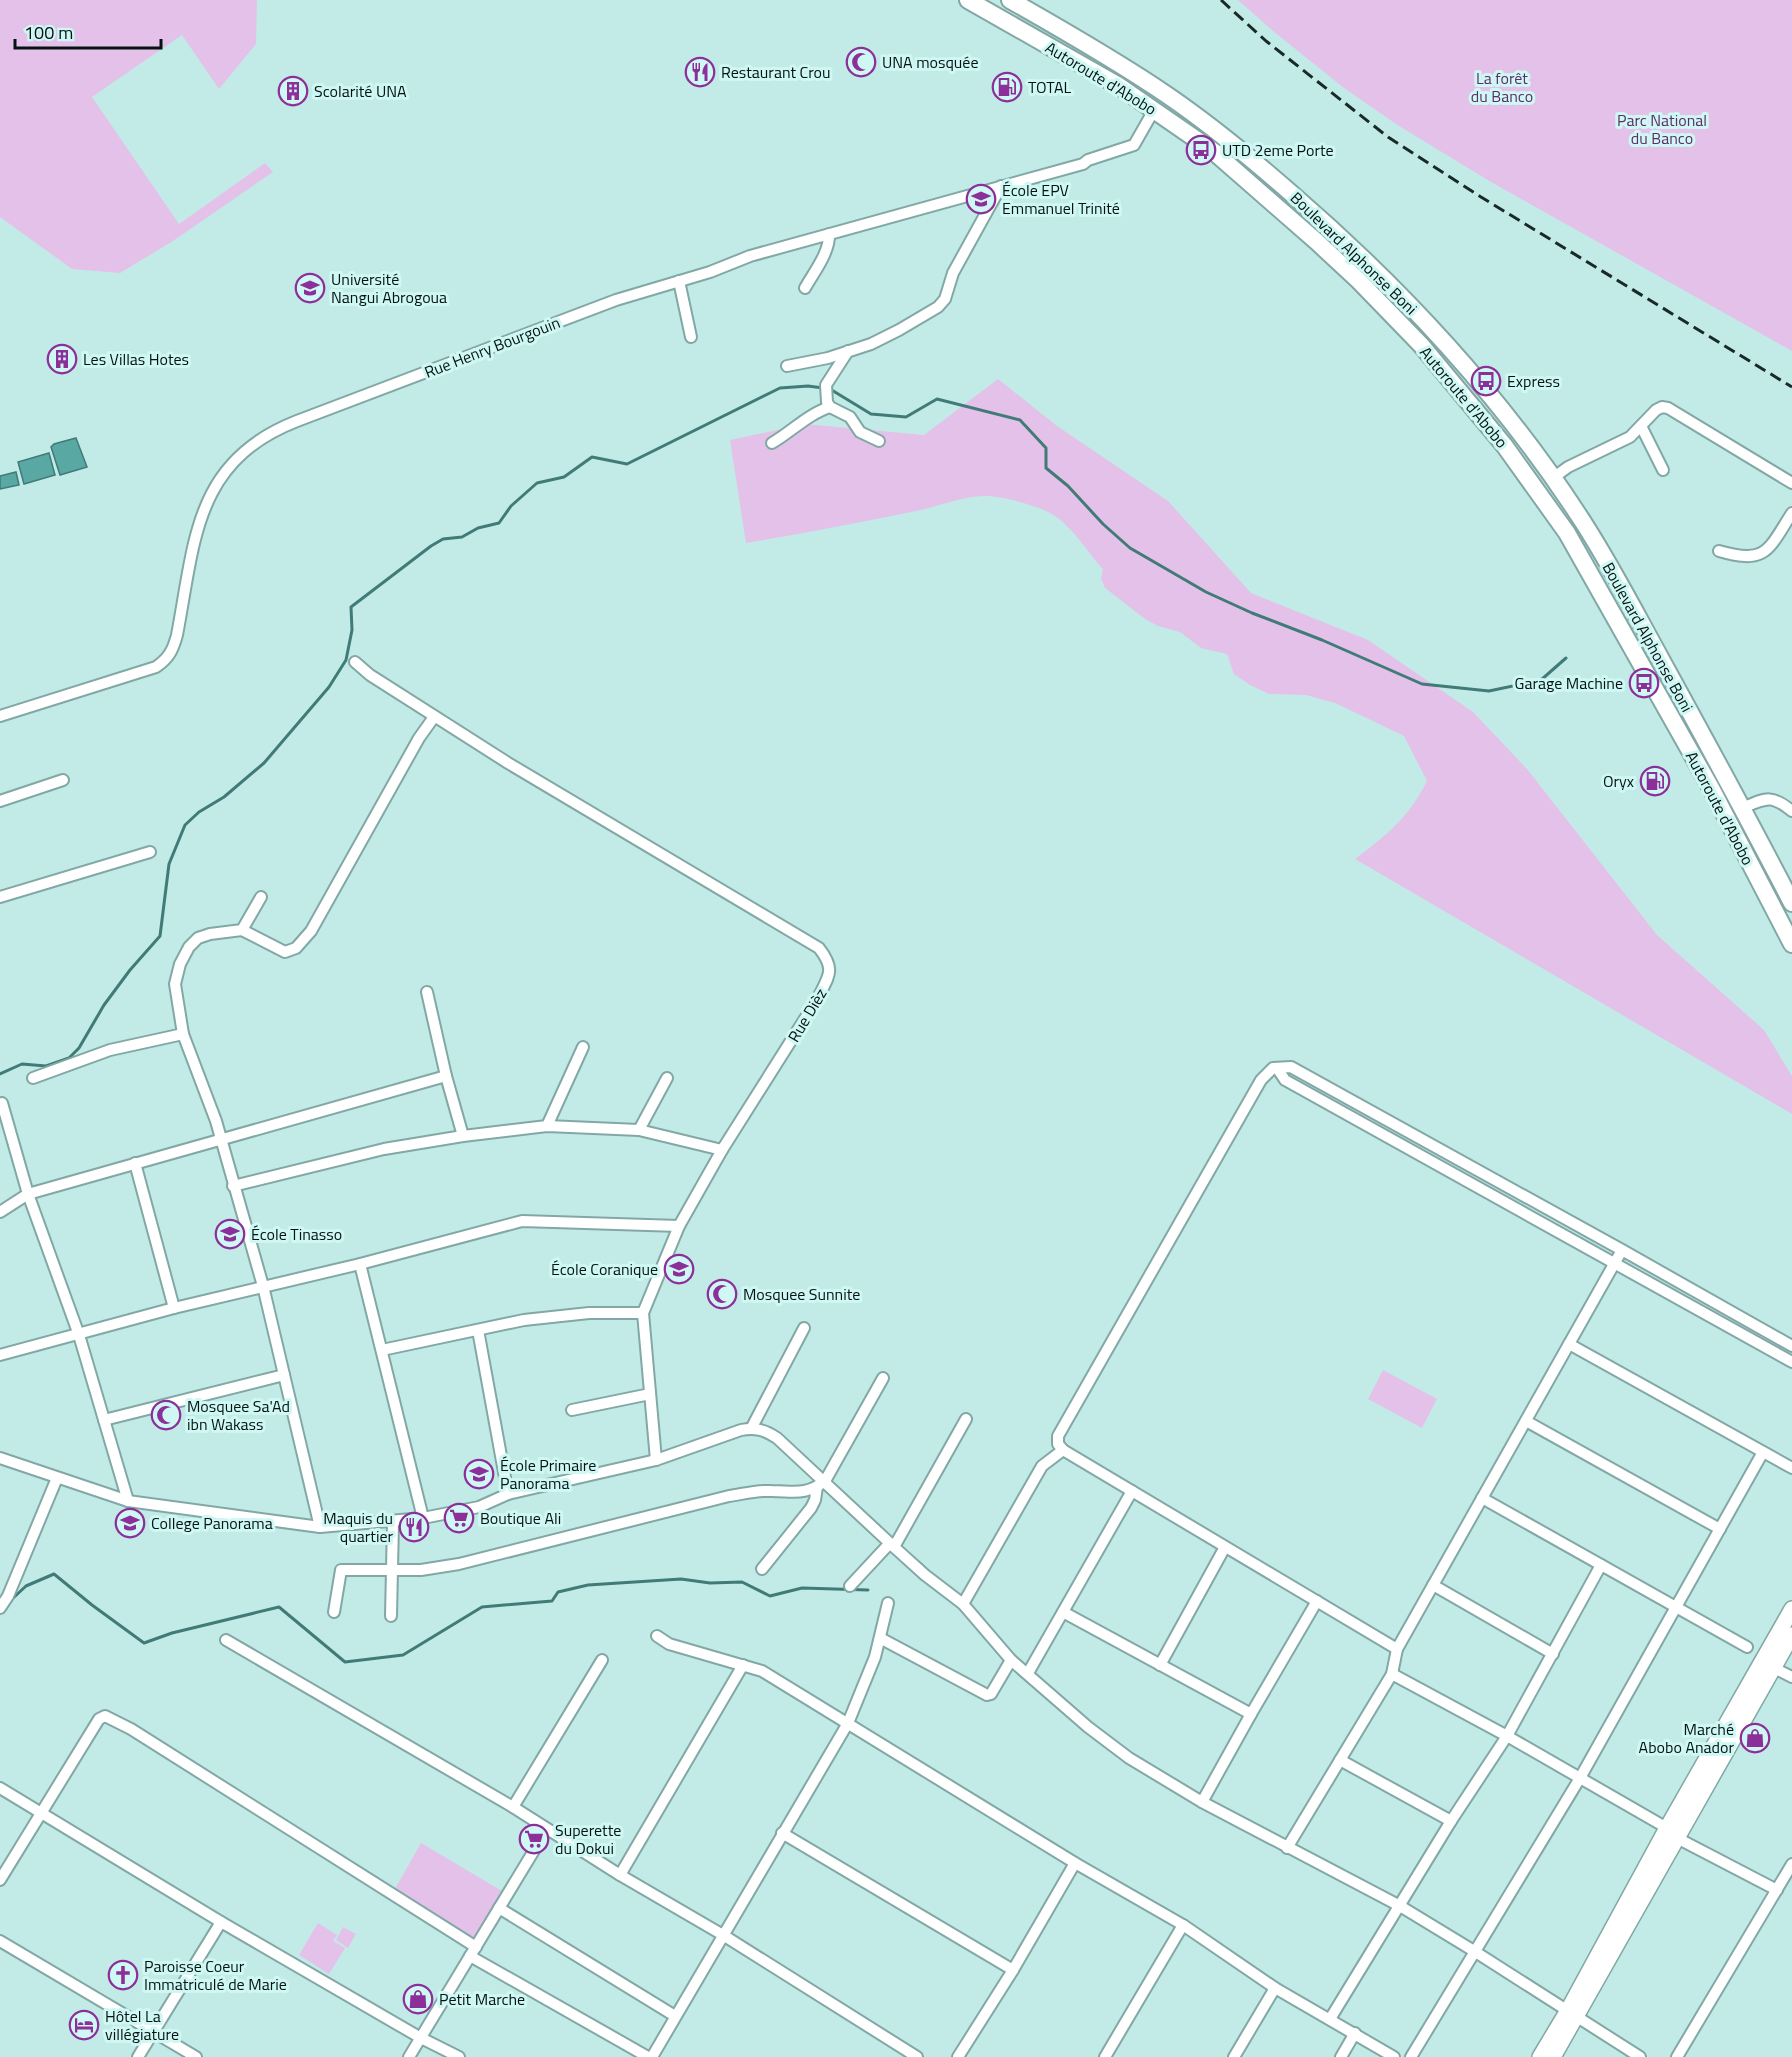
<svg xmlns="http://www.w3.org/2000/svg" width="1792" height="2057" viewBox="0 0 1792 2057" font-family="'Titillium Web',sans-serif">
  <style>
    .green { fill: #e4c1e9 }
    .water { fill: #59a8a3; stroke: #407b78; stroke-width: 1.5 }
    .lines { fill: none; stroke-linecap: round; stroke-linejoin: round }
    .stream { stroke: #407b78; stroke-width: 3 }
    .minor-casing { stroke: #82a8a5; stroke-width: 14 }
    .secondary-casing { stroke: #82a8a5; stroke-width: 18 }
    .primary-casing { stroke: #82a8a5; stroke-width: 20 }
    .minor { stroke: #fff; stroke-width: 10 }
    .secondary { stroke: #fff; stroke-width: 15 }
    .primary { stroke: #fff; stroke-width: 16 }
    .rail { stroke: #182928; stroke-width: 3; stroke-dasharray: 12 6; stroke-linecap: butt }
    .labels { text-anchor: middle; dominant-baseline: central; stroke-width: 6; stroke-linejoin: round; paint-order: stroke }
    .poi-label { font-size: 16px; fill: #051312; stroke: #cff8f5; text-anchor: start }
    .street-label { font-size: 16px; fill: #051312; stroke: #cff8f5 }
    .park-label { font-size: 16px; fill: #5e2d65; stroke: #cff8f5 }
  </style>
  <rect width="100%" height="100%" fill="#c2ebe7"/>
  <g class="green">
    <polygon points="0,0 257,0 256,44 219,89 182,35 92,97 179,224 265,163 273,172 173,241 120,273 72,269 0,217"/>
    <polygon points="1238,0 1792,0 1792,351 1491,182 1399,126 1344,88 1273,31"/>
    <path d="M998 379 1057 426 1168 501 1251 593 1368 640 1473 712 1527 769 1657 935 1764 1030 1792 1076V1114L1355 859C1387 835 1409 817 1427 781L1404 736 1335 703 1306 695 1269 694 1250 685 1234 674 1227 654 1201 648 1180 632 1158 626 1145 619 1105 588 1101 579 1103 569C1085 550 1073 526 1050 513 1035 505 1005 497 988 496 966 495 943 505 921 510 863 522 805 533 746 543L730 440 805 424 924 435Z"/>
    <polygon points="1383,1370 1437,1399 1422,1428 1368,1399"/>
    <polygon points="421,1843 502,1891 474,1938 395,1889"/>
    <polygon points="318,1923 337,1935 333,1941 345,1948 329,1974 299,1955"/>
    <polygon points="343,1927 356,1934 348,1948 336,1940"/>
  </g>
  <g class="water">
    <polygon points="76,438 87,467 60,475 51,447 54,444"/>
    <polygon points="49,453 55,475 24,484 18,462"/>
    <polygon points="16,472 19,485 0,489 0,476"/>
  </g>
  <g class="lines">
    <g class="stream">
      <polyline points="830,389 871,414 906,417 937,399 1020,420 1046,448 1046,468 1068,486 1103,524 1130,548 1206,592 1252,613 1322,640 1422,684 1489,691 1541,680 1566,658"/>
      <polyline points="0,1074 22,1064 46,1066 69,1058 79,1048 104,1005 130,970 160,936 169,864 185,825 199,812 224,797 264,763 329,687 346,660 352,630 351,607 431,546 443,539 462,537 478,528 499,523 511,506 537,483 564,477 592,457 627,464 780,388 808,386 823,388"/>
      <polyline points="11,1600 26,1586 54,1574 92,1605 144,1643 172,1633 279,1607 345,1662 403,1655 482,1607 552,1601 558,1592 588,1585 681,1579 710,1583 742,1582 770,1596 802,1588 868,1590"/>
    </g>
    <g class="minor-casing">
      <g id="minor">
        <polyline points="679,281 691,337"/>
        <path d="M805 288C814 272 830 252 829 234"/>
        <polyline points="848,351 826,385 827,402 830,407 850,417 860,432 879,441"/>
        <polyline points="787,366 828,358 871,344 899,330 938,307 945,299 953,273 1001,186"/>
        <polyline points="1641,426 1663,470"/>
        <path d="M772 443C791 432 808 414 830 407"/>
        <polyline points="1553,478 1568,467 1630,437 1656,410 1662,407 1668,408 1792,483"/>
        <path d="M1719 551C1767 565 1768 550 1792 513"/>
        <path d="M355 662 370 675 508 763 819 948C836 970 829 975 818 998L722 1150 679 1226 643 1313 656 1460"/>
        <path d="M0 716 156 667C169 658 173 650 177 635 195 541 194 461 297 421L616 300 710 272 750 256 1083 164 1088 160 1134 145 1154 110"/>
        <polyline points="0,801 63,780"/>
        <path d="M1742 808C1766 798 1771 794 1792 811"/>
        <polyline points="0,897 150,852"/>
        <polyline points="261,897 242,930 210,934 198,938 189,947 180,964 175,984 183,1034 216,1121 263,1286 320,1527"/>
        <polyline points="242,930 285,952 296,948 311,931 419,738 434,717"/>
        <polyline points="427,992 446,1076 463,1136"/>
        <polyline points="1277,1068 1285,1080 1792,1362"/>
        <polyline points="33,1078 110,1050 183,1034"/>
        <polyline points="2,1103 28,1194 79,1335 128,1501"/>
        <polyline points="547,1126 583,1047"/>
        <polyline points="639,1130 667,1078"/>
        <polyline points="135,1163 174,1308"/>
        <polyline points="233,1186 384,1149 463,1136 547,1126 639,1130 722,1150"/>
        <polyline points="0,1212 28,1194 446,1076"/>
        <polyline points="1622,1250 1397,1649 1063,1450 1058,1444 1058,1436 1261,1080 1273,1068 1291,1067 1622,1250 1792,1346"/>
        <polyline points="360,1264 423,1518"/>
        <polyline points="478,1330 508,1494"/>
        <polyline points="1569,1344 1792,1468"/>
        <polyline points="382,1350 524,1320 589,1313 643,1313"/>
        <polyline points="0,1355 174,1308 360,1264 522,1221 679,1226"/>
        <polyline points="572,1410 650,1394"/>
        <polyline points="104,1420 284,1375"/>
        <polyline points="1526,1421 1720,1529"/>
        <polyline points="752,1427 804,1328"/>
        <path d="M0 1458 128 1501 320 1527 423 1518 479 1507 508 1494 656 1460 741 1430C755 1427 765 1430 777 1438L894 1547 925 1575 963 1604 1011 1660 1088 1727 1129 1758 1202 1802 1400 1906 1474 1951 1640 2057"/>
        <polyline points="1482,1498 1747,1647"/>
        <polyline points="894,1547 966,1419"/>
        <polyline points="762,1569 811,1508 815,1500 817,1487"/>
        <polyline points="1433,1585 1553,1654"/>
        <polyline points="850,1586 890,1543"/>
        <polyline points="963,1604 1042,1466 1063,1450"/>
        <polyline points="0,1608 8,1596 57,1478"/>
        <path d="M334 1612 341 1570H421L459 1564 729 1496C743 1494 757 1490 771 1491 794 1491 805 1496 825 1481L883 1378"/>
        <polyline points="1063,1612 1251,1714 1202,1802"/>
        <polyline points="391,1616 393,1522"/>
        <polyline points="657,1636 669,1644 762,1671 1075,1863 1183,1925 1275,1988 1394,2057"/>
        <polyline points="880,1638 987,1695 991,1694 1011,1660"/>
        <polyline points="226,1640 513,1807 620,1875 723,1935 917,2057"/>
        <polyline points="1160,1665 1225,1547"/>
        <polyline points="1774,1668 1792,1677"/>
        <polyline points="1028,1673 1132,1491"/>
        <polyline points="1392,1674 1507,1736 1667,1828"/>
        <polyline points="1251,1714 1317,1601"/>
        <polyline points="1340,1760 1451,1821"/>
        <polyline points="0,1788 221,1922 421,2038 459,2057"/>
        <polyline points="513,1807 602,1660"/>
        <polyline points="782,1833 1013,1970"/>
        <polyline points="1677,1838 1777,1890"/>
        <polyline points="1287,1848 1392,1674 1397,1649"/>
        <polyline points="620,1875 743,1665"/>
        <polyline points="0,1880 99,1719 105,1716 131,1729 476,1947"/>
        <polyline points="499,1908 675,2016"/>
        <polyline points="0,1941 196,2057"/>
        <polyline points="470,1956 648,2057"/>
        <polyline points="1330,2019 1451,1821 1507,1736 1601,1565"/>
        <polyline points="138,2057 221,1922"/>
        <polyline points="409,2057 547,1829"/>
        <polyline points="652,2057 848,1723 875,1657 888,1603"/>
        <polyline points="958,2057 1013,1970 1075,1863"/>
        <polyline points="1105,2057 1183,1925"/>
        <polyline points="1234,2057 1275,1988"/>
        <polyline points="1341,2057 1355,2033"/>
        <polyline points="1411,2057 1580,1778 1763,1452"/>
        <polyline points="1677,2057 1792,1864"/>
      </g>
    </g>
    <g class="secondary-casing">
      <g id="secondary">
        <polyline points="1540,2057 1567,2012 1667,1828 1792,1609"/>
        <polyline points="1553,2057 1792,1635"/>
      </g>
    </g>
    <g class="primary-casing">
      <g id="primary">
        <polyline points="968,0 1119,86 1213,151 1316,241 1359,281 1422,346 1504,445 1567,533 1711,788 1792,944"/>
        <path d="M1010 0C1063 30 1117 61 1167 95 1211 125 1252 159 1292 194 1403 290 1503 398 1583 522 1612 567 1636 614 1662 661 1706 741 1750 822 1792 903"/>
      </g>
    </g>
    <use href="#minor" class="minor"/>
    <use href="#secondary" class="secondary"/>
    <use href="#primary" class="primary"/>
    <polyline class="rail" points="1221,0 1266,41 1388,137 1481,197 1792,387"/>
  </g>
  <defs>
    <g id="mosque-ring" transform="scale(1.5)"><circle r="9.5" fill="#cff8f5" stroke="#8c2f99" stroke-width="1.5"/><path d="M3.5-4.9A6 6 0 1 0 3.5 4.9A5 5 0 1 1 3.5-4.9Z" fill="#8c2f99"/></g>
    <g id="restaurant-ring" transform="scale(1.5)"><circle r="9.5" fill="#cff8f5" stroke="#8c2f99" stroke-width="1.5"/><path d="M-5-6h1v4h1v-4h1v4h1v-4h1v5L-1.5 .5V6h-2V.5L-5-1ZM5-6V6H3V1.5H1.5Q1.5-4 5-6Z" fill="#8c2f99"/></g>
    <g id="fuel-ring" transform="scale(1.5)"><circle r="9.5" fill="#cff8f5" stroke="#8c2f99" stroke-width="1.5"/><path d="M-5.5-6h7V0h2V4h1.3V-2.5L3-4.5l.8-.8L6-3V5H2.5V1h-1V6h-7ZM-4.2-4.7v3.2H.2V-4.7Z" fill="#8c2f99"/></g>
    <g id="building-ring" transform="scale(1.5)"><circle r="9.5" fill="#cff8f5" stroke="#8c2f99" stroke-width="1.5"/><path d="M-4-6H4V6H1V3H-1V6H-4ZM-2.5-4.3h1.7v1.8h-1.7ZM.8-4.3h1.7v1.8H.8ZM-2.5-1h1.7V.8h-1.7ZM.8-1h1.7V.8H.8Z" fill="#8c2f99"/></g>
    <g id="bus-ring" transform="scale(1.5)"><circle r="9.5" fill="#cff8f5" stroke="#8c2f99" stroke-width="1.5"/><path d="M-5-6H5V4H4V6H2V4H-2V6H-4V4H-5ZM-3.5-4V0h7V-4ZM-3.5 1.2v1.5H-2V1.2ZM2 1.2v1.5H3.5V1.2Z" fill="#8c2f99"/></g>
    <g id="school-ring" transform="scale(1.5)"><circle r="9.5" fill="#cff8f5" stroke="#8c2f99" stroke-width="1.5"/><path d="M0-5L7-2L0 1L-7-2ZM-4 1L0 2.5L4 1V4Q0 6-4 4Z" fill="#8c2f99"/></g>
    <g id="university-ring" transform="scale(1.5)"><circle r="9.5" fill="#cff8f5" stroke="#8c2f99" stroke-width="1.5"/><path d="M0-5L7-2L0 1L-7-2ZM-4 1L0 2.5L4 1V4Q0 6-4 4Z" fill="#8c2f99"/></g>
    <g id="supermarket-ring" transform="scale(1.5)"><circle r="9.5" fill="#cff8f5" stroke="#8c2f99" stroke-width="1.5"/><path d="M-6-5.5h2.5l.6 2H6L4.5 2H-2.5L-4.4-4H-6ZM-1.5 3.2a1.3 1.3 0 1 0 .1 0ZM3 3.2a1.3 1.3 0 1 0 .1 0Z" fill="#8c2f99"/></g>
    <g id="shop-ring" transform="scale(1.5)"><circle r="9.5" fill="#cff8f5" stroke="#8c2f99" stroke-width="1.5"/><path d="M-5-2.5h2.3a2.7 3.5 0 0 1 5.4 0H5L5.5 6h-11ZM-1.5-2.5h3a1.5 2.3 0 0 0-3 0Z" fill="#8c2f99"/></g>
    <g id="church-ring" transform="scale(1.5)"><circle r="9.5" fill="#cff8f5" stroke="#8c2f99" stroke-width="1.5"/><path d="M-1.2-6h2.4v3.5h3.3v2.4h-3.3V6h-2.4V-.1h-3.3v-2.4h3.3Z" fill="#8c2f99"/></g>
    <g id="hotel-ring" transform="scale(1.5)"><circle r="9.5" fill="#cff8f5" stroke="#8c2f99" stroke-width="1.5"/><path d="M-6-4.5h1.5V1H6V5H4.5V3h-9V5H-6ZM-4 0a1.8 1.8 0 1 1 3.6 0ZM.5 0V-2.5h3Q6-2.5 6 0Z" fill="#8c2f99"/></g>
  </defs>
  <g fill-rule="evenodd">
    <use href="#mosque-ring" x="861" y="62"/>
    <use href="#restaurant-ring" x="700" y="72"/>
    <use href="#fuel-ring" x="1007" y="87"/>
    <use href="#building-ring" x="293" y="91"/>
    <use href="#bus-ring" x="1201" y="150"/>
    <use href="#school-ring" x="981" y="199"/>
    <use href="#university-ring" x="310" y="288"/>
    <use href="#building-ring" x="62" y="359"/>
    <use href="#bus-ring" x="1486" y="381"/>
    <use href="#bus-ring" x="1644" y="683"/>
    <use href="#fuel-ring" x="1655" y="781"/>
    <use href="#school-ring" x="230" y="1234"/>
    <use href="#school-ring" x="679" y="1269"/>
    <use href="#mosque-ring" x="722" y="1294"/>
    <use href="#mosque-ring" x="166" y="1415"/>
    <use href="#school-ring" x="479" y="1474"/>
    <use href="#supermarket-ring" x="459" y="1518"/>
    <use href="#school-ring" x="130" y="1523"/>
    <use href="#restaurant-ring" x="414" y="1527"/>
    <use href="#shop-ring" x="1755" y="1738"/>
    <use href="#supermarket-ring" x="534" y="1839"/>
    <use href="#church-ring" x="123" y="1975"/>
    <use href="#shop-ring" x="418" y="1999"/>
    <use href="#hotel-ring" x="84" y="2025"/>
  </g>
  <g class="labels">
    <g class="poi-label">
      <text x="882" y="62">UNA mosquée</text>
      <text x="721" y="72">Restaurant Crou</text>
      <text x="1028" y="87">TOTAL</text>
      <text x="314" y="91">Scolarité UNA</text>
      <text x="1222" y="150">UTD 2eme Porte</text>
      <text x="1002" y="190">École EPV<tspan x="1002" dy="18">Emmanuel Trinité</tspan></text>
      <text x="331" y="279">Université<tspan x="331" dy="18">Nangui Abrogoua</tspan></text>
      <text x="83" y="359">Les Villas Hotes</text>
      <text x="1507" y="381">Express</text>
      <text x="1623" y="683" text-anchor="end">Garage Machine</text>
      <text x="1634" y="781" text-anchor="end">Oryx</text>
      <text x="251" y="1234">École Tinasso</text>
      <text x="658" y="1269" text-anchor="end">École Coranique</text>
      <text x="743" y="1294">Mosquee Sunnite</text>
      <text x="187" y="1406">Mosquee Sa'Ad<tspan x="187" dy="18">ibn Wakass</tspan></text>
      <text x="500" y="1465">École Primaire<tspan x="500" dy="18">Panorama</tspan></text>
      <text x="393" y="1518" text-anchor="end">Maquis du<tspan x="393" dy="18">quartier</tspan></text>
      <text x="480" y="1518">Boutique Ali</text>
      <text x="151" y="1523">College Panorama</text>
      <text x="1734" y="1729" text-anchor="end">Marché<tspan x="1734" dy="18">Abobo Anador</tspan></text>
      <text x="555" y="1830">Superette<tspan x="555" dy="18">du Dokui</tspan></text>
      <text x="144" y="1966">Paroisse Coeur<tspan x="144" dy="18">Immatriculé de Marie</tspan></text>
      <text x="439" y="1999">Petit Marche</text>
      <text x="105" y="2016">Hôtel La<tspan x="105" dy="18">villégiature</tspan></text>
    </g>
    <g class="street-label">
      <text transform="translate(1101 78) rotate(31)">Autoroute d'Abobo</text>
      <text transform="translate(1354 253) rotate(44)">Boulevard Alphonse Boni</text>
      <text transform="translate(492 347) rotate(-21)">Rue Henry Bourgouin</text>
      <text transform="translate(1464 397) rotate(50)">Autoroute d'Abobo</text>
      <text transform="translate(1648 637) rotate(61)">Boulevard Alphonse Boni</text>
      <text transform="translate(1720 808) rotate(62)">Autoroute d'Abobo</text>
      <text transform="translate(807 1015) rotate(-59)">Rue Dièz</text>
    </g>
    <g class="park-label">
      <text x="1502" y="78">La forêt<tspan x="1502" dy="18">du Banco</tspan></text>
      <text x="1662" y="120">Parc National<tspan x="1662" dy="18">du Banco</tspan></text>
    </g>
  </g>
  <path d="M15 39v9h146v-9" fill="none" stroke="#051312" stroke-width="3"/>
  <text x="24" y="39" font-size="18" fill="#051312" stroke="#cff8f5" stroke-width="4.5" paint-order="stroke">100 m</text>
</svg>
